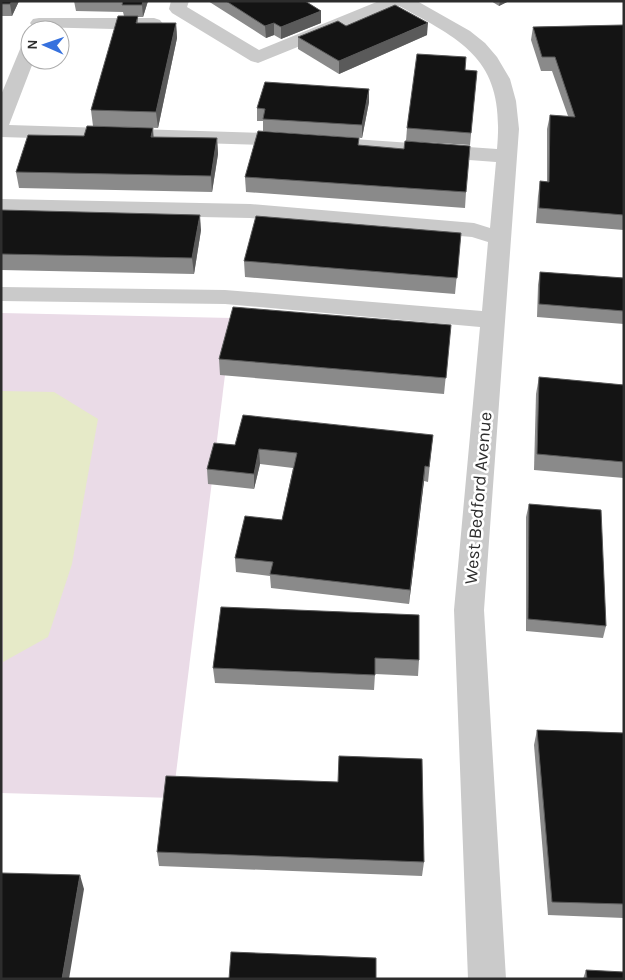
<svg xmlns="http://www.w3.org/2000/svg" width="625" height="980" viewBox="0 0 625 980" font-family="Karla,sans-serif">
  <style>
    .green { fill: #eadbe7 }
    .water { fill: #e6eac8 }
    .lines { fill: none; stroke-linecap: round; stroke-linejoin: round }
    .minor { fill: #cacaca; fill-rule: evenodd }
    .wall { fill: #8a8a8a }
    .shaded-wall { fill: #5a5a5a }
    .building { fill: #141414; stroke: #5a5a5a }
    .labels { text-anchor: middle; dominant-baseline: central; stroke-width: 5; stroke-linejoin: round; paint-order: stroke }
    .street-label { font-size: 18px; fill: #2d2d2d; stroke: #fff }
  </style>
  <rect width="100%" height="100%" fill="#fff"/>
  <polygon class="green" points="1,313 232,318 173,798 1,793"/>
  <polygon class="water" points="1,391 54,392 98,419 72,564 48,637 3,662"/>
  <g class="lines">
    <g class="minor">
      <path d="M171 1H189L187 7 259 50 379 1H417L470 31 485 43 497 57 510 79 516 101 519 129 484 610 506 979H468L454 610 480 327 225 304 1 301V287L225 290 482 311 488 242 472 237 250 218 1 213V199L250 204 474 223 490 228 496 162 268 145 1 137V95L23 42 30 40V60H34L9 125 268 133 497 149C505 62 468 43 399 6L258 63 251 61 172 13 169 9Z"/>
      <polygon points="39,18 154,18 160,20 163,24 160,28 154,30 33,27 30,23 33,19"/>
    </g>
  </g>
  <g class="wall">
    <polygon points="1,1 19,1 12,16 1,16"/>
    <polygon points="74,1 148,1 143,17 138,17 138,23 176,23 177,38 158,128 93,126 91,110 124,16 123,12 76,11"/>
    <polygon points="208,1 305,1 321,11 321,23 281,39 274,35 266,38"/>
    <polygon points="491,1 509,1 499,6"/>
    <polygon points="624,25 624,230 536,223 538,196 540,181 547,182 547,129 550,115 568,116 552,71 541,71 531,40 533,27"/>
    <polygon points="346,26 427,35 339,74 298,49 298,37"/>
    <polygon points="465,70 477,71 470,145 406,141 407,128"/>
    <polygon points="369,102 362,138 263,131 263,121 257,121 257,108"/>
    <polygon points="84,136 217,138 218,154 212,192 19,188 16,172"/>
    <polygon points="359,146 466,192 465,208 246,192 245,177"/>
    <polygon points="1,210 201,230 194,274 1,270"/>
    <polygon points="461,233 455,294 245,277 244,261"/>
    <polygon points="540,272 624,278 624,324 537,317 538,285"/>
    <polygon points="451,325 444,394 220,375 219,359"/>
    <polygon points="539,377 624,385 624,478 534,470 536,394"/>
    <polygon points="433,435 428,482 424,481 409,604 271,588 270,576 236,572 235,558 282,520 293,468 260,464 254,489 208,484 207,469 235,445"/>
    <polygon points="529,504 606,626 603,638 526,631 526,517"/>
    <polygon points="221,607 419,660 418,676 375,674 374,690 215,683 213,668"/>
    <polygon points="537,730 624,733 624,918 548,915 534,745"/>
    <polygon points="338,782 424,862 422,876 159,866 157,852"/>
    <polygon points="586,970 624,979 583,979"/>
  </g>
  <g class="shaded-wall">
    <polygon points="12,1 19,1 12,16 10,4"/>
    <polygon points="143,1 148,1 143,17 142,5"/>
    <polygon points="500,1 509,1 499,6"/>
    <polygon points="321,11 321,23 281,39 281,27"/>
    <polygon points="176,23 177,38 158,128 156,112"/>
    <polygon points="274,23 274,35 266,38 265,26"/>
    <polygon points="428,23 427,35 339,74 339,61"/>
    <polygon points="369,89 369,102 362,138 362,125"/>
    <polygon points="153,128 154,143 151,137"/>
    <polygon points="217,138 218,154 212,192 211,176"/>
    <polygon points="200,215 201,230 194,274 192,258"/>
    <polygon points="259,449 260,464 254,489 254,474"/>
    <polygon points="425,466 424,481 409,604 410,590"/>
    <polygon points="80,875 84,889 69,979 62,979"/>
  </g>
  <g class="building">
    <polygon points="1,1 12,1 10,4 1,4"/>
    <polygon points="123,1 143,1 142,5 122,5"/>
    <polygon points="226,1 305,1 321,11 281,27 274,23 265,26"/>
    <polygon points="395,5 428,23 339,61 298,37 338,21 346,26"/>
    <polygon points="118,16 138,16 136,23 176,23 156,112 91,110"/>
    <polygon points="624,25 624,215 539,208 540,181 549,182 550,115 575,117 555,57 542,57 533,27"/>
    <polygon points="417,54 466,57 465,70 477,71 471,133 407,128"/>
    <polygon points="265,82 369,89 362,125 263,119 265,109 257,108"/>
    <polygon points="87,126 153,128 151,137 217,138 211,176 16,172 28,135 84,136"/>
    <polygon points="258,131 359,138 358,145 404,149 405,141 470,146 466,192 245,177"/>
    <polygon points="1,210 200,215 192,258 1,254"/>
    <polygon points="256,216 461,233 457,278 244,261"/>
    <polygon points="540,272 624,278 624,311 539,304"/>
    <polygon points="233,307 451,325 446,378 219,359"/>
    <polygon points="539,377 624,385 624,462 537,454"/>
    <polygon points="243,415 433,435 429,467 425,466 410,590 270,574 273,562 235,558 245,516 282,520 297,453 259,449 254,474 207,469 214,443 235,445"/>
    <polygon points="529,504 601,510 606,626 528,619"/>
    <polygon points="221,607 419,615 419,660 375,658 375,675 213,668"/>
    <polygon points="537,730 624,733 624,904 552,902"/>
    <polygon points="339,756 422,759 424,862 157,852 166,776 338,782"/>
    <polygon points="1,873 80,875 62,979 1,979"/>
    <polygon points="231,952 376,958 376,979 229,979"/>
    <polygon points="586,970 624,972 624,979 587,979"/>
  </g>
  <g class="labels">
    <g class="street-label">
      <text transform="translate(478 498) rotate(-85)">West Bedford Avenue</text>
    </g>
  </g>
  <rect width="625" height="980" fill="none" stroke="#2d2d2d" stroke-width="5"/>
  <g transform="translate(45 45) rotate(272)"><circle r="24" fill="#ffffff" stroke="#ababab"/>
  <path d="M0-4L9 19L0 12L-9 19Z" fill="#3671de"/>
  <text y="-8" font-size="14" font-weight="bold" text-anchor="middle" fill="#2d2d2d">N</text>
  </g>
</svg>
